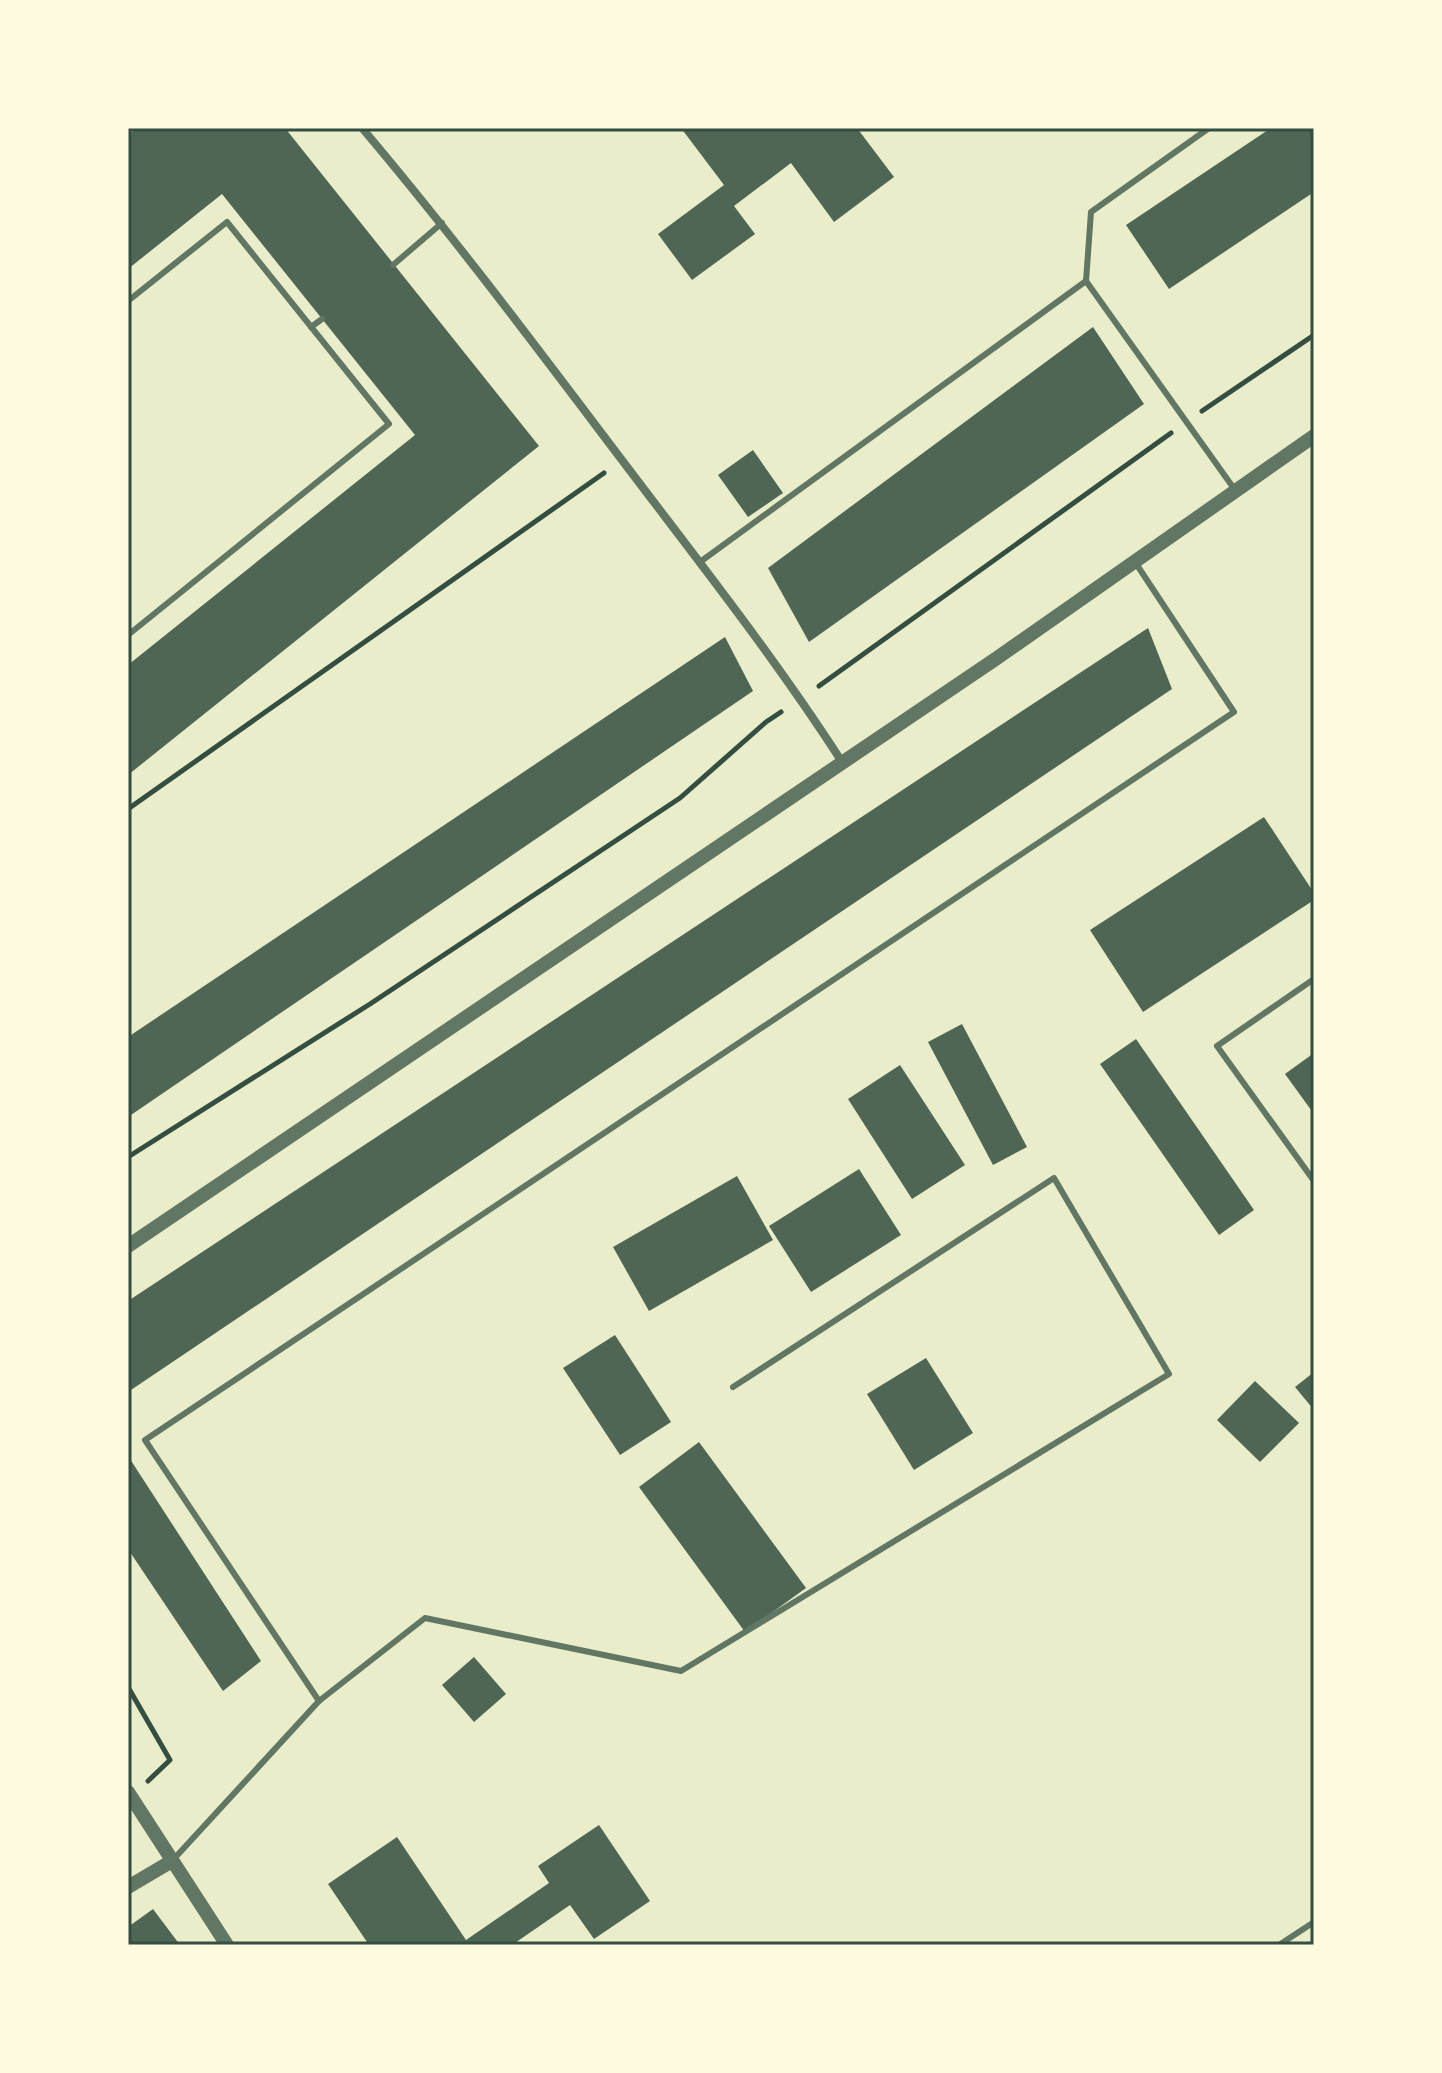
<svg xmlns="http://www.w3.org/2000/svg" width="1442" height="2073" viewBox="0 0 1442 2073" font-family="'Roboto Condensed',sans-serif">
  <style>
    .building { fill: #4f6655 }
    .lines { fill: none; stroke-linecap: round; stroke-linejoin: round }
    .path { stroke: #344e41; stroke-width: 5 }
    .service { stroke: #617663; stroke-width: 6 }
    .minor { stroke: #617663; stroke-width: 8 }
    .tertiary { stroke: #617663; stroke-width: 14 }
    .neatline { fill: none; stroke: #344e41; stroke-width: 3 }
  </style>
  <rect width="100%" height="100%" fill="#e9edc9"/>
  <g class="building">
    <polygon points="137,128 285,128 539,446 128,775 128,665 415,435 222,194 128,269 128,135"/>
    <polygon points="681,128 857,128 894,177 834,222 791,163 734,206 755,234 692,280 658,234 724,185"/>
    <polygon points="1271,128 1314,128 1314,192 1169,289 1126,225"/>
    <polygon points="1093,327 1144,404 809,642 768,568"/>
    <polygon points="753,450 783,493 748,517 718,475"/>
    <polygon points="1148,628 1172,689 128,1392 128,1301"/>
    <polygon points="725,637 753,691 128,1117 128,1037"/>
    <polygon points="1264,817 1314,893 1314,900 1143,1012 1090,930"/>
    <polygon points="962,1024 1027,1147 993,1165 928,1042"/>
    <polygon points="1136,1039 1254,1210 1219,1235 1100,1064"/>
    <polygon points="1314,1053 1314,1114 1285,1074"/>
    <polygon points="900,1065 965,1165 912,1199 848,1099"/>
    <polygon points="859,1169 901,1235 811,1292 769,1226"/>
    <polygon points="737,1176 773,1240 649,1311 613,1247"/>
    <polygon points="615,1335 671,1422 620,1455 563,1368"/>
    <polygon points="926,1358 973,1433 914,1470 867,1394"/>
    <polygon points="1314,1372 1314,1410 1295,1387"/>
    <polygon points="1255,1381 1299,1423 1260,1462 1217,1420"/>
    <polygon points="699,1442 806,1588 745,1632 639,1487"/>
    <polygon points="128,1456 261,1661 223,1691 128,1549"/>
    <polygon points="474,1657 506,1694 474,1722 442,1685"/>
    <polygon points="599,1825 650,1901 594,1939 570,1905 512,1945 369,1945 328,1884 397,1837 466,1940 549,1883 538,1866"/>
    <polygon points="153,1909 180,1945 128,1945 128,1927"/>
  </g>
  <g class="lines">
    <g class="path">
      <polyline points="1202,411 1314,335"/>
      <polyline points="819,686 1171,433"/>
      <polyline points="128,809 604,473"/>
      <polyline points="128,1157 370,1004 680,798 766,722 781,712"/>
      <polyline points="128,1687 170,1760 148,1781"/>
    </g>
    <g class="service">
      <polyline points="393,265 442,223"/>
      <polyline points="1086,281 1091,212 1209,128"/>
      <polyline points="128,301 227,222 389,424 128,635"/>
      <polyline points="311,327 322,319"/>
      <polyline points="700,562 1086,281 1235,490"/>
      <polyline points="1314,979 1217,1046 1314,1181"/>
      <polyline points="319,1701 145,1440 1234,712 1135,562"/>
      <polyline points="172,1861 319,1701 425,1618 681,1671 1169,1374 1054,1178 733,1387"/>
      <polyline points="1279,1945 1314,1922"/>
    </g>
    <path class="minor" d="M362 128C456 239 543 356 631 472 703 567 777 661 842 762"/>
    <g class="tertiary">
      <polyline points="128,1246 997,658 1314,436"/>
      <polyline points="128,1792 227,1945"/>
      <polyline points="128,1887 172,1861"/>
    </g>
  </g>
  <rect width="1442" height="2073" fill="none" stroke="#fefae0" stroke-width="260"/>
  <rect x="130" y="130" width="1182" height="1813" class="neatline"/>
</svg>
